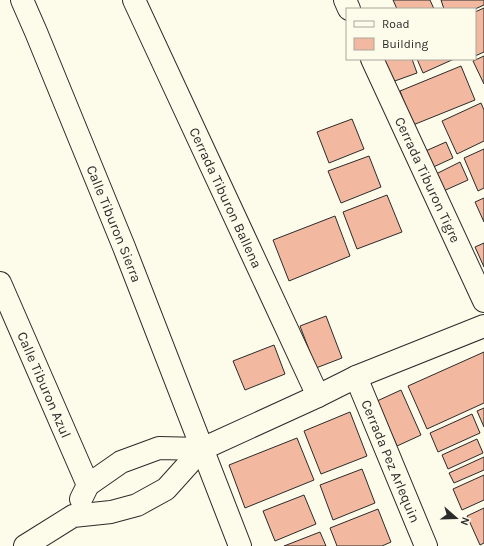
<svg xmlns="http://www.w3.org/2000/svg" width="484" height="546" viewBox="0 0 484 546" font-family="Karla,sans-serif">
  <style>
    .building { fill: #f2b8a0; stroke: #2b2b2b }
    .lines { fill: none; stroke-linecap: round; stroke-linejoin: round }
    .street-casing { stroke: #2b2b2b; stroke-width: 24 }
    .street { stroke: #fdfbea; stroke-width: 22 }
    .labels { text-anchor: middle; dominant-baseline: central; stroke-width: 3; stroke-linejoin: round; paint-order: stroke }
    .street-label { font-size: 14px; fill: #2b2b2b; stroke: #fdfbea }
  </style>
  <rect width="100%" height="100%" fill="#fdfbea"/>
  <g class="building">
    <polygon points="393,0 430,0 434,9 397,9"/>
    <polygon points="441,0 484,0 484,5 475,9 444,9"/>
    <polygon points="484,8 484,52 475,56 475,12"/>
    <polygon points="484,56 484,84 473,61"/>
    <polygon points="384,59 412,59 417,73 392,82"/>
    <polygon points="417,59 454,59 423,73"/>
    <polygon points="461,66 475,100 413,125 400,91"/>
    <polygon points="481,103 484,110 484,141 457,154 442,121"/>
    <polygon points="352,119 364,149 329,163 317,132"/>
    <polygon points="446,142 453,158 429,169 421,153"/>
    <polygon points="484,149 484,188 478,191 464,158"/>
    <polygon points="369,156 381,187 341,203 328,171"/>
    <polygon points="460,162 468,180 439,193 432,176"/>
    <polygon points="387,195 402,232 357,249 343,212"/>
    <polygon points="484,198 484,222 475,202"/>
    <polygon points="335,216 350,256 289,281 273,240"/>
    <polygon points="484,243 484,267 475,247"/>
    <polygon points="326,316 342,358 316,368 300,326"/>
    <polygon points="274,345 285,374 245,390 233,361"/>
    <polygon points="484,352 484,403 427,429 408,386"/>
    <polygon points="401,390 421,435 397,446 377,401"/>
    <polygon points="484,408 484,427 477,411"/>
    <polygon points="350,412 367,456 321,474 304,431"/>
    <polygon points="472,414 480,433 438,452 430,433"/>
    <polygon points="297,438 314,480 245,508 229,465"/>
    <polygon points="477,439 483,453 448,469 442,455"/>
    <polygon points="484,457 484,470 454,483 449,473"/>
    <polygon points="362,469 375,503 333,520 320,485"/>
    <polygon points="484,475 484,500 462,510 453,489"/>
    <polygon points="304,495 316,524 275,541 263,511"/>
    <polygon points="484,508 484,543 480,545 467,516"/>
    <polygon points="378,509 391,542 382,546 337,546 330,528"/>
    <polygon points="320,532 326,546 284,546"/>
  </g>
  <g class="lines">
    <g class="street-casing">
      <g id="street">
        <path id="s1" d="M22 0 36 32 124 247 240 546"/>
        <path id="s2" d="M134 0 318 396"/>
        <polyline points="345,0 349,9"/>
        <path id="s3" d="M372 59 484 301"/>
        <path id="s4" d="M0 283 88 485"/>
        <path id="s5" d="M356 377 426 546"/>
        <polyline points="81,499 88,485 121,462 159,448 202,449"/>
        <polyline points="25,546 73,516 111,512 137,505 166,489 202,449 318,396 356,377 484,326"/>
      </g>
    </g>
    <use href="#street" class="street"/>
  </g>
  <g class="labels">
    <g class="street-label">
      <text stroke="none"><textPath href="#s3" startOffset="133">Cerrada Tiburon Tigre</textPath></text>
      <text stroke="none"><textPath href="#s2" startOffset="218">Cerrada Tiburon Ballena</textPath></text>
      <text stroke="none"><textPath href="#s1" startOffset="242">Calle Tiburon Sierra</textPath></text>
      <text stroke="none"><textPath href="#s4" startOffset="111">Calle Tiburon Azul</textPath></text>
      <text stroke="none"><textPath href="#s5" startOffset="91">Cerrada Pez Arlequin</textPath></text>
    </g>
  </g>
  <rect x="346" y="8" width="130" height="52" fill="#fdfbea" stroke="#a9a89e"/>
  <rect x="354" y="21" width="20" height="6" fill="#fdfbea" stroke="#a9a89e"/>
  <text x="382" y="28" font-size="12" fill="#2b2b2b">Road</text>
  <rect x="354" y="38" width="20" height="12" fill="#f2b8a0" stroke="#a9a89e"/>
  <text x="382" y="48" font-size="12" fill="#2b2b2b">Building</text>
  <g transform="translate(456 518) rotate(110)" stroke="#fdfbea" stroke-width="3" paint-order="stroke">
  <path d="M0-3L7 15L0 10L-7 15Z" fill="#2b2b2b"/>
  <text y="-6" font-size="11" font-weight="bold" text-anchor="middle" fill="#2b2b2b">N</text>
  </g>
</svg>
